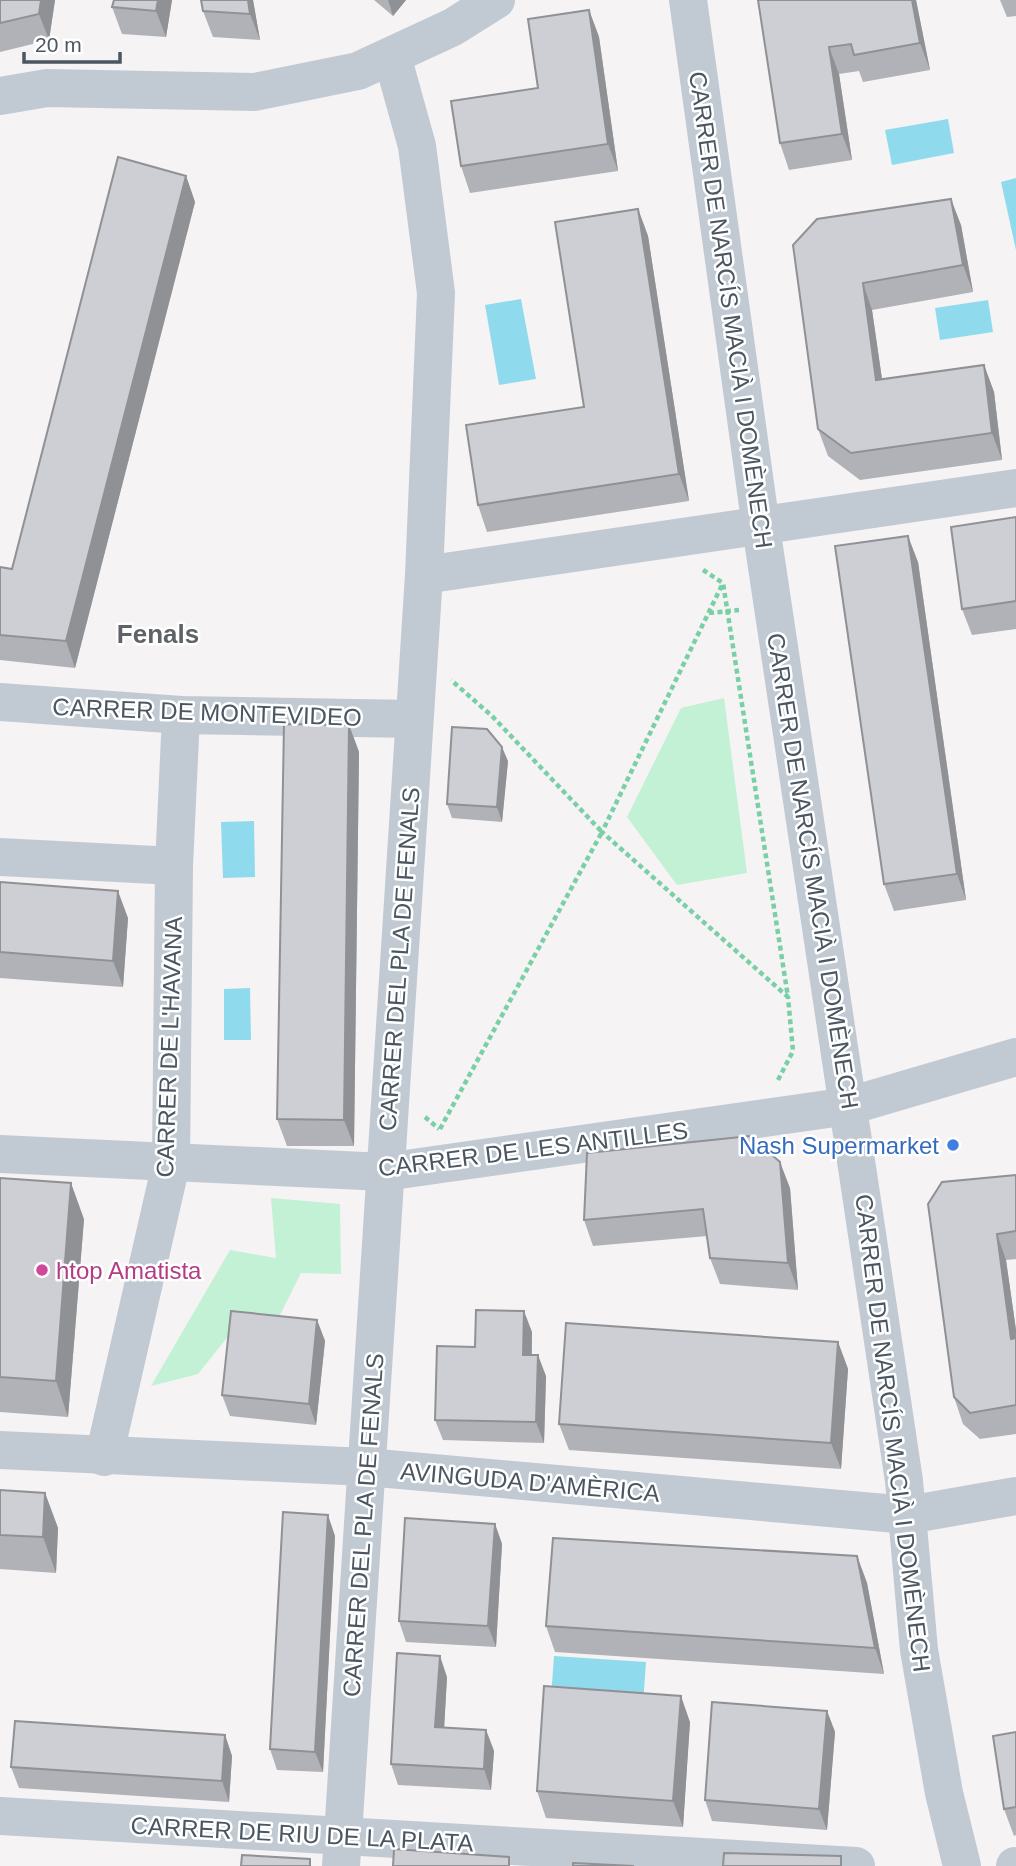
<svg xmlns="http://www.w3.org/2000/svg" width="1016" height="1866" viewBox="0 0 1016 1866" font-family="Arial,sans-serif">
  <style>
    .green { fill: #c3f1d5 }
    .water { fill: #90daee }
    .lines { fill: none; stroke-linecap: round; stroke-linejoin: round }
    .path { stroke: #7ad0a6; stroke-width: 4.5; stroke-dasharray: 5 3.5; stroke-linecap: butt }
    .minor { stroke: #c1cad2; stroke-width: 38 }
    .wall { fill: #b0b2b7 }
    .shaded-wall { fill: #909195 }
    .building { fill: #cdcfd5; stroke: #909195; stroke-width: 2 }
    .shop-dot { fill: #3f7fe0; stroke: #fff; stroke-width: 2.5 }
    .hotel-dot { fill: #d1479c; stroke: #fff; stroke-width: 2.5 }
    .labels { text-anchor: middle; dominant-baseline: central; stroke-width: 5; stroke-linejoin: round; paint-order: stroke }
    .street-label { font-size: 24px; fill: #4a5661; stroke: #fff }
    .shop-label { font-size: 24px; fill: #366cbe; stroke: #fff; text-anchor: end }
    .hotel-label { font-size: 24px; fill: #b23c85; stroke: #fff; text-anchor: start }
    .neighbourhood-label { font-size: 26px; font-weight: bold; fill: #5f6368; stroke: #fff }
  </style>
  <rect width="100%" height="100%" fill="#f5f3f3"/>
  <g class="green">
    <polygon points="724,698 747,873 677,885 627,817 681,708"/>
    <polygon points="271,1198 340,1204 341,1274 301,1273 277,1321 234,1329 198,1374 151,1386 230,1250 276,1258"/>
  </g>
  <g class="water">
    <polygon points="948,119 954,153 892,165 885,130"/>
    <polygon points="1016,178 1016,250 1001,182"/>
    <polygon points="521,299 536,379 499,385 485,305"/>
    <polygon points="988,300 993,332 940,340 935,308"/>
    <polygon points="254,821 255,877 223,878 221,822"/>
    <polygon points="250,988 251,1040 224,1040 224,989"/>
    <polygon points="554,1656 646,1662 643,1704 551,1698"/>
  </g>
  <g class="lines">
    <g class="path">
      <polyline points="703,570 723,583 788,997 602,832 723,583"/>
      <polyline points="709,613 739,610"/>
      <polyline points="778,1080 793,1051 788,997"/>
      <polyline points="425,1117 439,1129"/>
      <polyline points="440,1129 602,832 492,716 451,680"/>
    </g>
    <g class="minor">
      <polyline points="688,0 761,527 904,1481 919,1650 944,1793 962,1866"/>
      <polyline points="0,96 47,88 255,92 358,71 453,27 496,0"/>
      <polyline points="424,575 1016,488"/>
      <polyline points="0,702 181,715 414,719"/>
      <polyline points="0,857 174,866"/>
      <polyline points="0,1154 385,1172 849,1106 1016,1057"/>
      <polyline points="0,1450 366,1467 908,1515 1016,1496"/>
      <polyline points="104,1457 171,1164 174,866 181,715"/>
      <polyline points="0,1816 856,1866"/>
      <polyline points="341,1866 424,575 436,293 417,146 392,56"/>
      <polyline points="1015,1866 1016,1866"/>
    </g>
  </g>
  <g class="wall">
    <polygon points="0,0 55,0 49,40 0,52"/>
    <polygon points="114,0 172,0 166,37 122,34 112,7"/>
    <polygon points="201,0 253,0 260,40 213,37 203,11"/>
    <polygon points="374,0 406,0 393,16"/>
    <polygon points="758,0 916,0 930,70 863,82 859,71 839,74 852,160 789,170 780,143"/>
    <polygon points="1000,0 1016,0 1016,16 1007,17"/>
    <polygon points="589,10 599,37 618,171 470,193 461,166 538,88"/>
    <polygon points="186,176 195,202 75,668 0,660 0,567 12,569"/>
    <polygon points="638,209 648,236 689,501 487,532 478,505 584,407"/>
    <polygon points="961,225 973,292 872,310 882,379 984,365 994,392 1002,460 860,480 828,456 818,429 793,245"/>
    <polygon points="1016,517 1016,629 972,635 962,609"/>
    <polygon points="918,562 966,900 894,911 884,884"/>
    <polygon points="349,725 359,752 354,1146 287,1146 277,1119"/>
    <polygon points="508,761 502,822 452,818 447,804"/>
    <polygon points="0,882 128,918 123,987 0,978"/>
    <polygon points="1016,1175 1016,1259 1006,1260 1016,1330 1016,1434 980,1439 963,1424 954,1397 928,1204"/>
    <polygon points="0,1178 84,1219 68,1417 0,1412"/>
    <polygon points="790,1188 798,1290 720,1284 710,1258 707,1236 593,1246 584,1220"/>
    <polygon points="317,1320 325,1341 316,1425 230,1416 222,1395"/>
    <polygon points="532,1332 532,1355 546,1376 544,1443 443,1440 435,1420 475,1347"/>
    <polygon points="838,1342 848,1369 841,1469 569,1450 559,1424"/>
    <polygon points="0,1490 45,1493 58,1528 56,1573 0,1569"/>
    <polygon points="495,1524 502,1544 496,1647 406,1642 399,1621"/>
    <polygon points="335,1536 323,1772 277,1770 270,1749"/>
    <polygon points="857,1556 867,1583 884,1674 555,1652 546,1626"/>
    <polygon points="447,1677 444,1728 486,1730 494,1751 491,1790 398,1785 391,1764"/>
    <polygon points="827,1711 835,1732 827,1830 712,1821 705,1800"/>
    <polygon points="690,1722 683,1827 546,1818 537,1791"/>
    <polygon points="1016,1732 1016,1835 1014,1836 1004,1809"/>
    <polygon points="225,1735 232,1756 229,1802 19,1788 11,1767"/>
  </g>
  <g class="shaded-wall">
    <polygon points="41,0 55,0 49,40 39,14"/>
    <polygon points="158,0 172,0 166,37 156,11"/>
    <polygon points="248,0 253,0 260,40 250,14"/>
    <polygon points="388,0 406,0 393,16"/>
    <polygon points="912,0 916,0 930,70 920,43"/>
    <polygon points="589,10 599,37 618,171 608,144"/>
    <polygon points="829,47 839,74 852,160 842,134"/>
    <polygon points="186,176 195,202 75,668 66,641"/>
    <polygon points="951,199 961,225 973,292 963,265"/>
    <polygon points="638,209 648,236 689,501 679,474"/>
    <polygon points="863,283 872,310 886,407 876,380"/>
    <polygon points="984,365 994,392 1002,460 992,433"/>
    <polygon points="908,536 918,562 966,900 957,874"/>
    <polygon points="349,725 359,752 354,1146 344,1120"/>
    <polygon points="502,747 508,761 502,822 497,807"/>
    <polygon points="118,891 128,918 123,987 113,961"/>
    <polygon points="780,1162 790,1188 798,1290 788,1263"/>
    <polygon points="71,1183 84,1219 68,1417 56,1381"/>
    <polygon points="997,1234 1006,1260 1016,1330 1016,1352 1011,1339"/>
    <polygon points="524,1311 532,1332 531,1376 523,1355"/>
    <polygon points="317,1320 325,1341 316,1425 309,1404"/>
    <polygon points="838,1342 848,1369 841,1469 831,1443"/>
    <polygon points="538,1355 546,1376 544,1443 536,1422"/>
    <polygon points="45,1493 58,1528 56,1573 43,1537"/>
    <polygon points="328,1515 335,1536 323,1772 315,1752"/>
    <polygon points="495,1524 502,1544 496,1647 488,1626"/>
    <polygon points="857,1556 867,1583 884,1674 875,1648"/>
    <polygon points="440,1656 447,1677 443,1748 435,1727"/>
    <polygon points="681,1696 690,1722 683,1827 673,1801"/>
    <polygon points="827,1711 835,1732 827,1830 819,1809"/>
    <polygon points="486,1730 494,1751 491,1790 484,1769"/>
    <polygon points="225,1735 232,1756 229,1802 222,1781"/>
  </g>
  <g class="building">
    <polygon points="0,0 41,0 39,14 0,23"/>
    <polygon points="114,0 158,0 156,11 112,7"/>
    <polygon points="201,0 248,0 250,14 203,11"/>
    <polygon points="758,0 912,0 920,43 854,55 851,44 829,47 842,134 780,143"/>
    <polygon points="589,10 608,144 461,166 451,101 538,88 528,19"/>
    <polygon points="118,157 186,176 66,641 0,635 0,567 12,569"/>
    <polygon points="951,199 963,265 863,283 876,380 984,365 992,433 851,453 818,429 793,245 817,219"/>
    <polygon points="638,209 679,474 478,505 466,425 584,407 555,222"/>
    <polygon points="1016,517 1016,601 962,609 951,527"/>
    <polygon points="908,536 957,874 884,884 835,546"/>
    <polygon points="284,724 349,725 344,1120 277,1119"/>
    <polygon points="452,727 487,729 502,747 497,807 447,804"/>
    <polygon points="0,882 118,891 113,961 0,952"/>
    <polygon points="750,1136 780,1162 788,1263 710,1258 703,1209 584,1220 587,1153"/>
    <polygon points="1016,1175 1016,1231 997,1234 1011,1339 1016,1338 1016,1405 970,1413 954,1397 928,1204 942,1182"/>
    <polygon points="0,1178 71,1183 56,1381 0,1377"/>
    <polygon points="476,1310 524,1311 523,1355 538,1355 536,1422 435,1420 437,1346 475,1347"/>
    <polygon points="231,1311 317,1320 309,1404 222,1395"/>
    <polygon points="566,1323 838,1342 831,1443 559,1424"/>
    <polygon points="0,1490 45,1493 43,1537 0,1535"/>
    <polygon points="283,1512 328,1515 315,1752 270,1749"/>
    <polygon points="405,1518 495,1524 488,1626 399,1621"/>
    <polygon points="553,1538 857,1556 875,1648 546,1626"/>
    <polygon points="397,1653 440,1656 435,1727 486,1730 484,1769 391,1764"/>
    <polygon points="544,1686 681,1696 673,1801 537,1791"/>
    <polygon points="712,1702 827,1711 819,1809 705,1800"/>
    <polygon points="15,1721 225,1735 222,1781 11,1767"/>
    <polygon points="1016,1732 1016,1807 1004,1809 993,1736"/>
    <polygon points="394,1849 509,1857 509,1866 393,1866"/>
    <polygon points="724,1853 841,1856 841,1866 723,1866"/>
    <polygon points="242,1855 310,1859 310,1866 241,1866"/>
    <polygon points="573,1863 634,1866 573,1866"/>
  </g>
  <circle class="shop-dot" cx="953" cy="1145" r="7"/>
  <circle class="hotel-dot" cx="42" cy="1270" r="7"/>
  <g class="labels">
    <g class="street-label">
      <text transform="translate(731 310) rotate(82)">CARRER DE NARCÍS MACIÀ I DOMÈNECH</text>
      <text transform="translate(207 712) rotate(2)">CARRER DE MONTEVIDEO</text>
      <text transform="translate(813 871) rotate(81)">CARRER DE NARCÍS MACIÀ I DOMÈNECH</text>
      <text transform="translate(399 959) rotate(-86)">CARRER DEL PLA DE FENALS</text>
      <text transform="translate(169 1047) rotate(-88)">CARRER DE L'HAVANA</text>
      <text transform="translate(533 1149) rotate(-7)">CARRER DE LES ANTILLES</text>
      <text transform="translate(893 1433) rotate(83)">CARRER DE NARCÍS MACIÀ I DOMÈNECH</text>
      <text transform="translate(530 1482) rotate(5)">AVINGUDA D'AMÈRICA</text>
      <text transform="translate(363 1525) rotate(-86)">CARRER DEL PLA DE FENALS</text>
      <text transform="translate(302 1834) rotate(3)">CARRER DE RIU DE LA PLATA</text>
    </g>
    <g class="shop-label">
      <text x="939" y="1145">Nash Supermarket</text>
    </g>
    <g class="hotel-label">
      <text x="56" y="1270">htop Amatista</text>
    </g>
    <g class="neighbourhood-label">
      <text x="158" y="634">Fenals</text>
    </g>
  </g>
  <path d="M24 52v10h96v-10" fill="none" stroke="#4a5661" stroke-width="3.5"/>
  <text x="35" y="52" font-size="21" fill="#4a5661" stroke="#ffffff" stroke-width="5" paint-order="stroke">20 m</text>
</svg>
